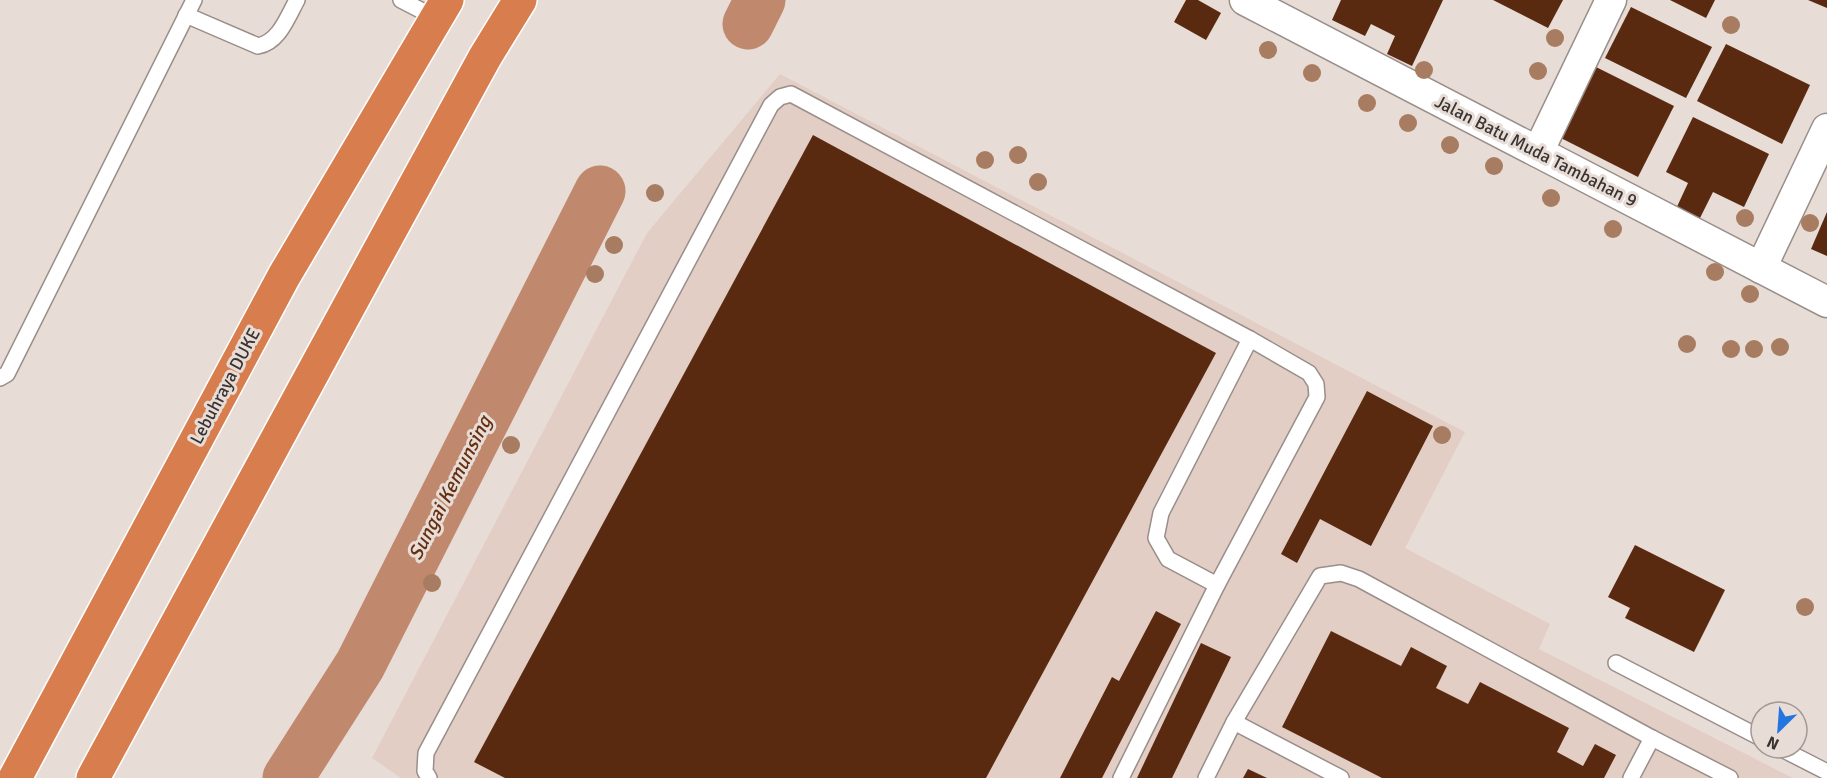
<svg xmlns="http://www.w3.org/2000/svg" width="1827" height="778" viewBox="0 0 1827 778" font-family="Signika,sans-serif">
  <style>
    .built { fill: #e2cec5 }
    .lines { fill: none; stroke-linecap: round; stroke-linejoin: round }
    .river { stroke: #c0886d; stroke-width: 51 }
    .building { fill: #592a10 }
    .lane-casing { stroke: #998e89; stroke-width: 18 }
    .street-casing { stroke: #998e89; stroke-width: 33 }
    .highway-casing { stroke: #fff; stroke-width: 36 }
    .lane { stroke: #fff; stroke-width: 15 }
    .street { stroke: #fff; stroke-width: 30 }
    .highway { stroke: #d77d4e; stroke-width: 33 }
    .tree { fill: #a77c60 }
    .labels { text-anchor: middle; dominant-baseline: central; stroke-width: 6; stroke-linejoin: round; paint-order: stroke }
    .street-label { font-size: 18px; fill: #393432; stroke: #e8dcd6 }
    .water-label { font-size: 20px; font-style: italic; fill: #663012; stroke: #e8dcd6 }
  </style>
  <rect width="100%" height="100%" fill="#e8dcd6"/>
  <polygon class="built" points="780,74 1465,432 1405,548 1550,624 1539,649 1793,778 401,778 372,758 647,233"/>
  <g class="lines">
    <g class="river">
      <polyline points="748,24 760,0"/>
      <polyline points="288,778 360,665 600,191"/>
    </g>
  </g>
  <g class="building">
    <polygon points="1186,0 1198,0 1221,13 1206,40 1174,22"/>
    <polygon points="1341,0 1443,0 1412,66 1387,54 1395,36 1371,24 1365,36 1332,20"/>
    <polygon points="1493,0 1563,0 1548,28"/>
    <polygon points="1670,0 1715,0 1706,18"/>
    <polygon points="1808,0 1827,0 1827,8"/>
    <polygon points="1631,7 1712,47 1686,98 1605,58"/>
    <polygon points="1726,44 1810,85 1782,144 1697,101"/>
    <polygon points="1586,62 1674,106 1638,177 1551,133"/>
    <polygon points="1693,117 1769,154 1744,207 1713,192 1698,222 1675,211 1688,183 1666,172"/>
    <polygon points="813,135 1216,353 986,778 505,778 474,762"/>
    <polygon points="1827,212 1827,256 1811,249"/>
    <polygon points="1367,391 1433,426 1371,546 1320,519 1297,563 1281,554"/>
    <polygon points="1635,545 1725,590 1694,652 1625,618 1630,608 1608,597"/>
    <polygon points="1156,611 1181,624 1102,778 1060,778 1112,677 1119,681"/>
    <polygon points="1331,631 1401,666 1411,647 1447,666 1436,688 1468,704 1480,682 1569,728 1557,752 1583,766 1595,744 1616,755 1604,778 1382,778 1282,727"/>
    <polygon points="1201,643 1231,657 1172,778 1137,778"/>
    <polygon points="1248,769 1267,778 1243,778"/>
  </g>
  <g class="lines">
    <g class="lane-casing">
      <g id="lane">
        <polyline points="401,0 436,18"/>
        <path d="M186 15 258 46C279 42 287 18 297 0"/>
        <polyline points="0,378 7,374 194,0"/>
        <polyline points="1217,585 1168,559 1156,538 1161,513 1250,339"/>
        <polyline points="1616,663 1761,738"/>
        <polyline points="1234,722 1341,778"/>
        <polyline points="1780,748 1827,772"/>
        <polyline points="429,778 425,771 426,753 771,105 780,97 791,94 1250,339 1309,373 1316,384 1317,397 1217,585 1121,778"/>
        <polyline points="1206,778 1234,722 1320,576 1341,573 1359,579 1652,738 1730,778"/>
        <polyline points="1631,778 1652,738"/>
      </g>
    </g>
    <g class="street-casing">
      <g id="street">
        <polyline points="1245,0 1827,302"/>
        <polyline points="1538,152 1611,0"/>
        <polyline points="1761,268 1827,129"/>
      </g>
    </g>
    <g class="highway-casing">
      <g id="highway">
        <polyline points="15,778 284,276 447,0"/>
        <polyline points="93,778 373,262 485,57 520,0"/>
      </g>
    </g>
    <use href="#lane" class="lane"/>
    <use href="#street" class="street"/>
    <use href="#highway" class="highway"/>
  </g>
  <g class="tree">
    <circle cx="1731" cy="25" r="9"/>
    <circle cx="1555" cy="38" r="9"/>
    <circle cx="1268" cy="50" r="9"/>
    <circle cx="1424" cy="70" r="9"/>
    <circle cx="1538" cy="71" r="9"/>
    <circle cx="1312" cy="73" r="9"/>
    <circle cx="1367" cy="103" r="9"/>
    <circle cx="1408" cy="123" r="9"/>
    <circle cx="1450" cy="145" r="9"/>
    <circle cx="1018" cy="155" r="9"/>
    <circle cx="985" cy="160" r="9"/>
    <circle cx="1494" cy="166" r="9"/>
    <circle cx="1038" cy="182" r="9"/>
    <circle cx="655" cy="193" r="9"/>
    <circle cx="1551" cy="198" r="9"/>
    <circle cx="1745" cy="218" r="9"/>
    <circle cx="1810" cy="223" r="9"/>
    <circle cx="1613" cy="229" r="9"/>
    <circle cx="614" cy="245" r="9"/>
    <circle cx="1715" cy="272" r="9"/>
    <circle cx="595" cy="274" r="9"/>
    <circle cx="1750" cy="294" r="9"/>
    <circle cx="1687" cy="344" r="9"/>
    <circle cx="1780" cy="347" r="9"/>
    <circle cx="1731" cy="349" r="9"/>
    <circle cx="1754" cy="349" r="9"/>
    <circle cx="1442" cy="435" r="9"/>
    <circle cx="511" cy="445" r="9"/>
    <circle cx="432" cy="583" r="9"/>
    <circle cx="1805" cy="607" r="9"/>
  </g>
  <g class="labels">
    <g class="street-label">
      <text transform="translate(1536 151) rotate(27)">Jalan Batu Muda Tambahan 9</text>
      <text transform="translate(225 386) rotate(-62)">Lebuhraya DUKE</text>
    </g>
    <g class="water-label">
      <text transform="translate(450 488) rotate(-63)">Sungai Kemunsing</text>
    </g>
  </g>
  <g transform="translate(1779 730) rotate(205)"><circle r="28" fill="#e8dcd6" stroke="#a29994" stroke-width="1.5"/>
  <path d="M0-4.5L10 22L0 15L-10 22Z" fill="#2376e0"/>
  <text y="-9" font-size="16" font-weight="bold" text-anchor="middle" fill="#393432">N</text>
  </g>
</svg>
